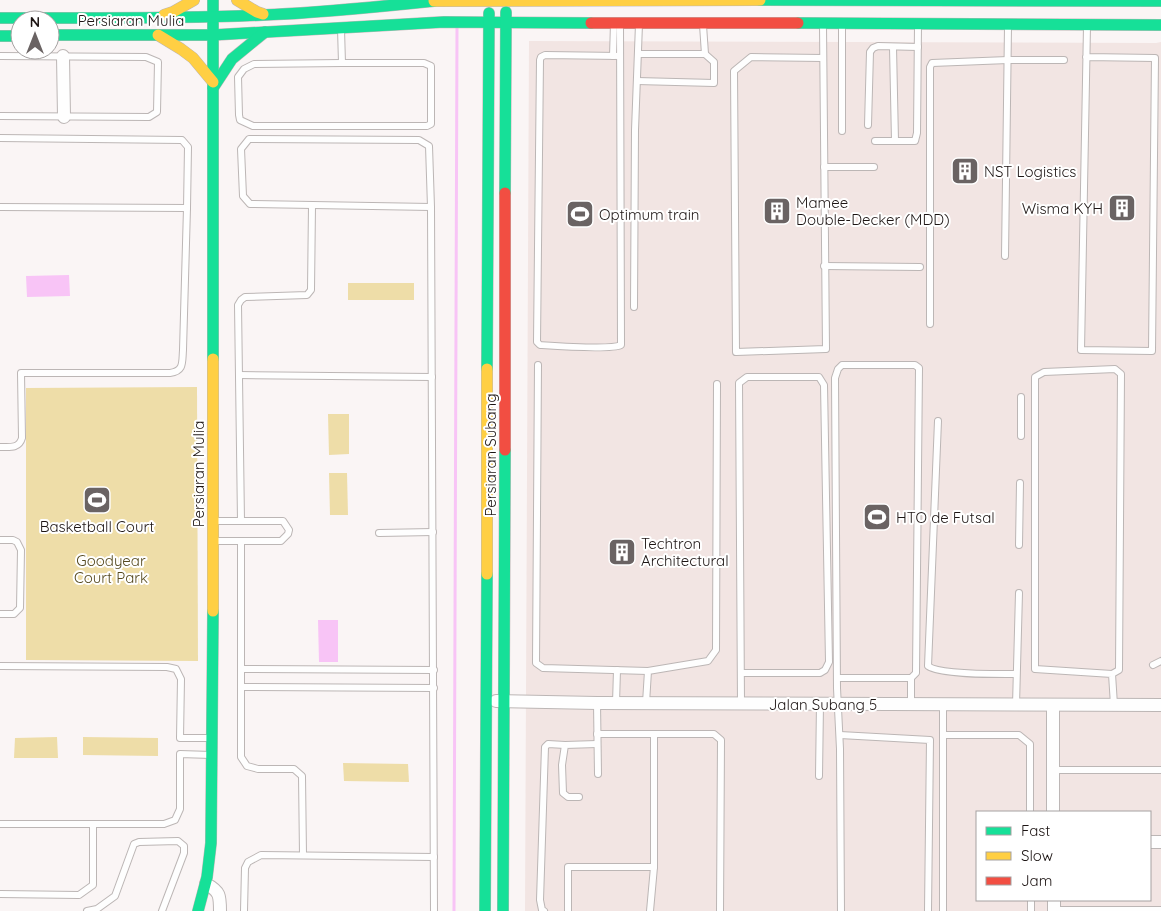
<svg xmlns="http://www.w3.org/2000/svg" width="1161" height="911" viewBox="0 0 1161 911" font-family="Quicksand,sans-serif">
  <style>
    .built { fill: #f2e5e3; fill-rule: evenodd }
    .green { fill: #eedda8 }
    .water { fill: #f8c4f6 }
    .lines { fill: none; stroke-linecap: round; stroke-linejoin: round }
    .stream { stroke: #f8c4f6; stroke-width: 3 }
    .lane-casing { stroke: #bcb6b5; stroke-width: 8 }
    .street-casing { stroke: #bcb6b5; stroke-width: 14 }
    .fast-casing { stroke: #bcb6b5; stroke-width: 12 }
    .slow-casing { stroke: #bcb6b5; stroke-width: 12 }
    .jam-casing { stroke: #bcb6b5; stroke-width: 12 }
    .lane { stroke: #fefefe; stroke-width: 6 }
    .street { stroke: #fefefe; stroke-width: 12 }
    .fast { stroke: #16e098; stroke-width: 11 }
    .slow { stroke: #ffcf43; stroke-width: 11 }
    .jam { stroke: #f24e42; stroke-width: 11 }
    .labels { text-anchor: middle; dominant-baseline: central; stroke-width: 4; stroke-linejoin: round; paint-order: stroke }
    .street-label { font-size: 15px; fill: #1d1514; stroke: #fff }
    .poi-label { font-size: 15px; fill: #1d1514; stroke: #fff; text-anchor: start }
    .park-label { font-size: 15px; fill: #55491f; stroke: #fff }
  </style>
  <rect width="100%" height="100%" fill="#faf5f5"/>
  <path class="built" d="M529 41 1156 43 1161 42V911H525ZM977 812H1150V900H977Z"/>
  <g class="green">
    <rect x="348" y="283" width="66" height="17"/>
    <polygon points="197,387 198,661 26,660 26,388"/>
    <polygon points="328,414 349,414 349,454 329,455"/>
    <polygon points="329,473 347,473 348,515 330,515"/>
    <polygon points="57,737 58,758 14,758 15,738"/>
    <polygon points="83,737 158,738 158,756 83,755"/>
    <polygon points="343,763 408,764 409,782 344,781"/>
  </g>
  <g class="water">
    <polygon points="69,275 70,296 27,297 26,276"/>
    <polygon points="318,620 338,620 338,662 319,662"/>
  </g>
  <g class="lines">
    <polyline class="stream" points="454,911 457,28"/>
    <g class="lane-casing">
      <g id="lane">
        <polyline points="823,25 826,349 736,352 734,71 751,57 823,58"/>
        <polyline points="842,25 842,131"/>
        <polyline points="341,29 342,63"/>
        <polyline points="893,47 895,141"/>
        <polyline points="638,54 705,54"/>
        <polyline points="0,56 146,57 158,62 157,112 149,117 0,116"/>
        <polyline points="613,56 614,23"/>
        <path d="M620 56 545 55 541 57 540 60 537 342 540 345C555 346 611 350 621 345L620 24"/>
        <polyline points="1086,57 1155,58 1152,351 1081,350 1087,26"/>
        <polygon points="342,63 424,63 431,66 431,124 427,126 253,126 240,120 239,115 238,77 244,69 254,64"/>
        <polyline points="637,81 714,83 714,62 705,54 703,25"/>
        <polyline points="868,125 870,52 873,48 878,46 918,47"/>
        <path d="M0 138 182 140 188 147 187 208 183 350C182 363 184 371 170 373H21L22 438C19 449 9 447 0 447"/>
        <polyline points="875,141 915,141 917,133 918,25"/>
        <polyline points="824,167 874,167"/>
        <polyline points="0,207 187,208"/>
        <polyline points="431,207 250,204 243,196 241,149 249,139 419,140 429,146 431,207 434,911"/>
        <polyline points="1005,256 1008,26"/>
        <polyline points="824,266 920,267"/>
        <polyline points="634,307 635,130 639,24"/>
        <polyline points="930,324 930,67 932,63 1008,60 1064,60"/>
        <polyline points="538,365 536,663 543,668 648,671"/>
        <polyline points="239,375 432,377"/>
        <path d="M938 421 928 666C939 675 999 674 1016 674"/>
        <polyline points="1021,436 1021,397"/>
        <polyline points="241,521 238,305 241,300 245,297 307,295 311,290 312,206"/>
        <polyline points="379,533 433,532"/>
        <polyline points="0,540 13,540 17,542 21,550 20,608 14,614 0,614"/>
        <polyline points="214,541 281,541 288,534 289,530 283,521 214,521"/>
        <polyline points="241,541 241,757 247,766 258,769 294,769 302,776 303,855"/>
        <polyline points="1019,545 1020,483"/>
        <polyline points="1153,665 1161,661"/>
        <polyline points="0,666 167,667 176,669 181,679 180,738 211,738"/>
        <polyline points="241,669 434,670"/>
        <polyline points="741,673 820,673 825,670 829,662 824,385 819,377 747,377 739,383 741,704"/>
        <polyline points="1112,674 1035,669 1035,377 1044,372 1115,369 1121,374 1119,670 1112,674 1114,705"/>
        <polyline points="838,678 911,678 916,673 919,368 915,365 842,365 838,369 835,378 837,688 840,749 841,911"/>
        <polyline points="241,687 434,688"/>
        <polyline points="597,703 598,774"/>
        <polyline points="616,703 617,670"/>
        <polyline points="646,703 648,671 708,661 716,650 717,384"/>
        <polyline points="911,704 911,678"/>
        <polyline points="943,705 943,911"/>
        <polyline points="1016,705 1019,593"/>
        <polyline points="597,734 714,734 721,740 720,911"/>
        <polyline points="840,735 930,740 928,911"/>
        <polyline points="943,735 1019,735 1030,744 1030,812"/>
        <polyline points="1053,770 1161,770"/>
        <polyline points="819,776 820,704"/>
        <polyline points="579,797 568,797 563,793 562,765 565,745 597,744"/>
        <polyline points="0,824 164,824 175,820 180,809 180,754 211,755"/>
        <polyline points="0,894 79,895 93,885 93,824"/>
        <polyline points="1031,900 1031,911"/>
        <polyline points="1054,910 1161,910"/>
        <polyline points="87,911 97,909 115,896 134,844 139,842 178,841 184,846 184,853 162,911"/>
        <polyline points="244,911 245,868 248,862 261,855 434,857"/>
        <polyline points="544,911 542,910 540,900 545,747 548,744 565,745"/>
        <polyline points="568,911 568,867 654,867"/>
        <polyline points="650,911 654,867 654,734"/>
      </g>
    </g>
    <g class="street-casing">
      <g id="street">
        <polyline points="63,56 64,117"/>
        <polyline points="496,701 597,703 1161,705"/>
        <polyline points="1053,705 1053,812"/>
        <polyline points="1150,842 1161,842"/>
        <path d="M206 884C220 891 220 896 220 911"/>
        <polyline points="1054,900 1054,911"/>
      </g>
    </g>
    <g class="fast-casing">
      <g id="fast">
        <polyline points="213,0 213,359"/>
        <polyline points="760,0 1161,1"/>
        <path d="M0 18C88 18 175 19 263 15 320 13 377 7 434 1"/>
        <polyline points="798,23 1161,25"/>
        <polyline points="50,35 213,35 444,22 591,23"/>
        <polyline points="0,36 20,36"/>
        <polyline points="213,88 232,59 265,32"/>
        <polyline points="505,193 506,12"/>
        <polyline points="487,369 489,13"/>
        <polyline points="198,911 207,877 211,843 213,611"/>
        <polyline points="485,911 487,574"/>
        <polyline points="503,911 505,450"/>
      </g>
    </g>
    <g class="slow-casing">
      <g id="slow">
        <polyline points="237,0 257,12 263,14"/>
        <polyline points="434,1 760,0"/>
        <polyline points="164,15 173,12 194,0"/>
        <polyline points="158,35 181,49 193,58 213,82"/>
        <polyline points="487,574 487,369"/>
        <polyline points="213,611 213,359"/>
      </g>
    </g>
    <g class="jam-casing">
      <g id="jam">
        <polyline points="591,23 798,23"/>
        <polyline points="505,450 505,193"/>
      </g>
    </g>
    <use href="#lane" class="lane"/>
    <use href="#street" class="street"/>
    <use href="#fast" class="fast"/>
    <use href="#slow" class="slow"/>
    <use href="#jam" class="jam"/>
  </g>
  <defs>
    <g id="building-square" transform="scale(1.4375)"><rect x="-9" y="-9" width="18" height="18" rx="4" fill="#6a6363" stroke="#fff"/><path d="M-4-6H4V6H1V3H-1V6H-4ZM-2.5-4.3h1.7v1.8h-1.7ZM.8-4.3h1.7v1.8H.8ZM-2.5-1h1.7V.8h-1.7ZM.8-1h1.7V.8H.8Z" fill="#fff"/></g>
    <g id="stadium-square" transform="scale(1.4375)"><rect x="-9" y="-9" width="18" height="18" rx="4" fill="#6a6363" stroke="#fff"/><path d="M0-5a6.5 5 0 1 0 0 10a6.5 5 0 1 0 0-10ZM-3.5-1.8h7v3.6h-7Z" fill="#fff"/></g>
  </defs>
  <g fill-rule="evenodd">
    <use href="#building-square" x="965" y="171"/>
    <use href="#building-square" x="1122" y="208"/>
    <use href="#building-square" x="777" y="211"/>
    <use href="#stadium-square" x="580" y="214"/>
    <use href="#stadium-square" x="97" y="500"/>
    <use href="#stadium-square" x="877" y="517"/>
    <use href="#building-square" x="622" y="552"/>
  </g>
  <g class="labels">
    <g class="street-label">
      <text x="131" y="20">Persiaran Mulia</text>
      <text transform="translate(490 455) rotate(-90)">Persiaran Subang</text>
      <text transform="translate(198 474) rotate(-90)">Persiaran Mulia</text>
      <text x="823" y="704">Jalan Subang 5</text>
    </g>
    <g class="poi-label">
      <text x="984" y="171">NST Logistics</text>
      <text x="796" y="202">Mamee<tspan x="796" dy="17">Double-Decker (MDD)</tspan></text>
      <text x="1103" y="208" text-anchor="end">Wisma KYH</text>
      <text x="599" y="214">Optimum train</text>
      <text x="896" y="517">HTO de Futsal</text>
      <text x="97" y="526" text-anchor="middle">Basketball Court</text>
      <text x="641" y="543">Techtron<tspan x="641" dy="17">Architectural</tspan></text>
    </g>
    <g class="park-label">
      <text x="111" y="560">Goodyear<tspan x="111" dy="17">Court Park</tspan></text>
    </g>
  </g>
  <rect x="976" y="811" width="175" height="90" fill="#ffffff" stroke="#a5a1a1"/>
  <rect x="986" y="827" width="25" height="8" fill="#16e098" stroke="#a5a1a1"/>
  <text x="1021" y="836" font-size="15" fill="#1d1514">Fast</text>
  <rect x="986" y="852" width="25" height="8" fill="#ffcf43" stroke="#a5a1a1"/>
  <text x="1021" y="861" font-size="15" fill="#1d1514">Slow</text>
  <rect x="986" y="877" width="25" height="8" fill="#f24e42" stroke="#a5a1a1"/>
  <text x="1021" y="886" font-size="15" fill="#1d1514">Jam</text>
  <g transform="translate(35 35)"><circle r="24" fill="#ffffff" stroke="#a5a1a1"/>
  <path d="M0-4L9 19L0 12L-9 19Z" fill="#6a6363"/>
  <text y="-8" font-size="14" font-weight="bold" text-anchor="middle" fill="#1d1514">N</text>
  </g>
</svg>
